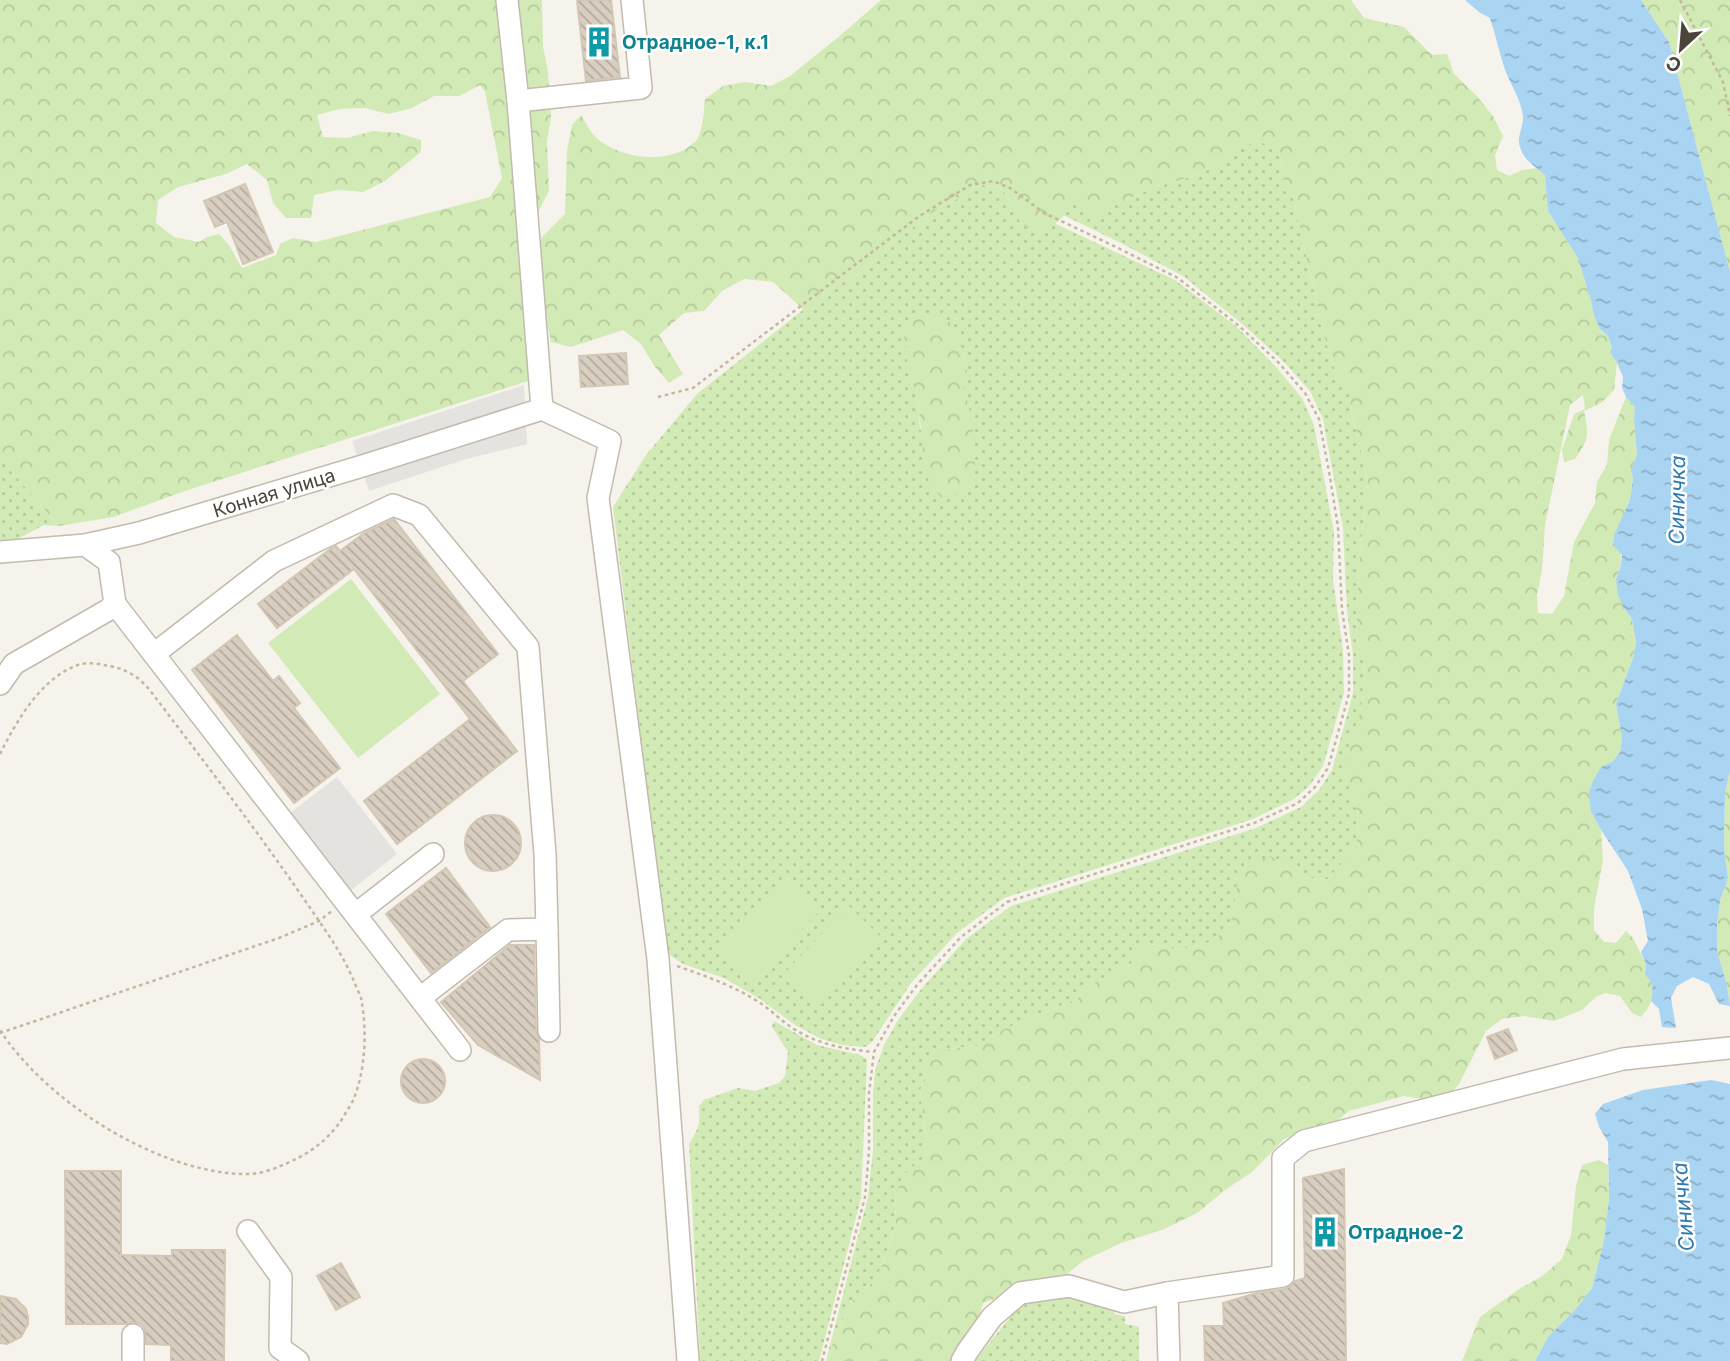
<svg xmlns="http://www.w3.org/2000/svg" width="1730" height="1361" viewBox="0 0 1730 1361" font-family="Inter,sans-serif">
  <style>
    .grass { fill: url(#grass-dots); fill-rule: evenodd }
    .forest { fill: url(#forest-crowns); fill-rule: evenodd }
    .pitch { fill: #d2eab5 }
    .parking { fill: #e5e3e0 }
    .water { fill: url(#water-ripples) }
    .building { fill: url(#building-back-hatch); stroke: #d3c7b4; stroke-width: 2 }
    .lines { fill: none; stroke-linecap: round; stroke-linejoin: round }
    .minor-casing { stroke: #c2bbae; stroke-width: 24 }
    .path { stroke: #c4b79f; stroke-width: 2.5; stroke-dasharray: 3.5 3.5; stroke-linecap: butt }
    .minor { stroke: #fff; stroke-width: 21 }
    .labels { text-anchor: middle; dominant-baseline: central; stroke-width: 5; stroke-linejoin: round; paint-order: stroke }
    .culture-label { font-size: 19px; font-weight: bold; fill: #0d838f; stroke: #fff; text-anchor: start }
    .street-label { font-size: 19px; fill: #4b4439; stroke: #fff }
    .water-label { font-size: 21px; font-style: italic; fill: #2e7ab2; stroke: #fff }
  </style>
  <defs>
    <pattern id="grass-dots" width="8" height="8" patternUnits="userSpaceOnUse" patternTransform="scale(1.75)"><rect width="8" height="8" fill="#d2eab5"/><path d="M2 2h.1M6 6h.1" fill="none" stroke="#b6ca9c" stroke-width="1.8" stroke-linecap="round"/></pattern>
    <pattern id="forest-crowns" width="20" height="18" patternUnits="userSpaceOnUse" patternTransform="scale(1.75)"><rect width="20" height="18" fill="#d2eab5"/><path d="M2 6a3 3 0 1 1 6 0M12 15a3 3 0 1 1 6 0" fill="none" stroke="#b6ca9c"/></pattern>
    <pattern id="water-ripples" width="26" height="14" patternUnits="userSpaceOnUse" patternTransform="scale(1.75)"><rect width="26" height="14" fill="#a9d4f2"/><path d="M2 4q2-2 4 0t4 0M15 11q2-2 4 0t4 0" fill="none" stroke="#8caec5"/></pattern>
    <pattern id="building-back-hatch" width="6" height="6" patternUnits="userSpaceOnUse" patternTransform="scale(1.75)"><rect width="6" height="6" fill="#d8cfc1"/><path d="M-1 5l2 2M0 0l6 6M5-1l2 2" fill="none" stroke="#b1aa9e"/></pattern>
  </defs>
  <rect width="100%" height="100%" fill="#f6f3ec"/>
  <g class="grass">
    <path d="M1260 141C1278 152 1284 156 1283 178L1293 189 1294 202 1324 335 1335 370 1344 381 1350 396 1352 415 1360 445 1367 481 1359 564 1356 635 1365 665 1364 687 1350 791 1358 814 1357 840 1344 861 1328 879 1300 878 1286 864 1237 884 1234 910 1228 930 1207 943 1179 950 1151 944 1140 949 1130 965 1097 981 1077 999 1004 1029 977 1046 948 1049 926 1074 920 1091 927 1142 924 1158 904 1174 895 1195 896 1221 886 1256 875 1281 857 1294 835 1334 828 1361H826L868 1197 873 1151V1094L875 1070 884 1045 898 1020 922 988 966 939 1011 906 1256 828 1301 807 1319 790 1332 770 1353 693V655L1347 611 1343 528 1323 419 1310 391 1283 361 1241 323 1183 276 1121 243 1063 215 1074 203 1096 215 1122 201 1156 187 1193 176 1221 164 1240 147Z"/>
    <path d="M982 185 1000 187 1012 203 1021 224 1042 234 1054 223 1175 280 1237 327 1276 367 1302 398 1314 425 1334 532 1333 579 1343 651 1344 693 1323 766 1310 785 1294 799 1253 819 1004 898 957 933 911 983 872 1042 866 1047 842 1045 821 1039 795 1025 760 999 724 978 683 964 667 953 613 507 646 455 698 393 828 290 866 270 887 247 936 210ZM963 351 967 371 963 385 920 430 918 400 908 368Z"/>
    <polygon points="0,458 59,526 44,525 14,541 0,542"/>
    <path d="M774 1021 817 1045 860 1055 867 1059 861 1198 819 1361H700L689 1143C699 1129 700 1124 699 1106L704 1100 738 1088 755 1091 779 1083 785 1076 788 1052 772 1027Z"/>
    <polygon points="1053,1293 1116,1306 1114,1314 1125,1316 1125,1324 1139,1327 1139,1361 975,1361 1016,1310 1035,1298"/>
  </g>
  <g class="forest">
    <path d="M0 0H542L543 47 548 71 551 118 547 141 549 191 538 212 520 237 518 253 531 380 188 490 113 517 59 526 0 458ZM480 85 485 92 502 178 490 197 316 242 293 238 280 244 276 255 242 268 229 245 219 234 207 237 199 242 174 237 156 223 158 200 178 187 226 174 247 164 267 180 273 203 286 218H311L314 195 338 190 363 192 385 181 421 152V140L398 133 373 131 347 138 323 137 317 115 340 109 365 108 389 114 412 108 434 96H459Z"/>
    <path d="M881 0H1351L1364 18 1404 27 1432 55 1447 54 1454 74 1477 96 1493 116 1503 136 1495 155 1497 170 1509 176 1522 170 1537 168 1545 175 1548 211 1578 258 1591 301 1594 316 1600 329 1608 336 1612 349 1610 352 1617 363 1614 390 1601 403 1584 411C1589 435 1589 439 1575 459L1564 462 1562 450 1574 414 1585 409 1583 395 1570 405 1545 525 1542 570 1537 595 1538 613 1552 614 1564 596 1574 542 1595 503 1597 482 1607 465 1609 440 1626 397 1635 407 1634 419 1637 454 1632 470 1633 478 1630 500 1624 513 1620 569 1616 579 1624 608 1632 619 1636 642 1633 658 1616 704 1622 738 1620 752 1612 762 1591 812 1601 830 1603 860 1594 908V930L1604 942 1616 943 1626 931 1633 938 1646 964 1645 975C1659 987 1652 1005 1641 1017L1632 1013 1620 996 1605 993 1596 997 1582 1010 1554 1021 1524 1016 1502 1019 1486 1031 1459 1084 1448 1097 1434 1104 1422 1099 1404 1096 1349 1111 1336 1122 1324 1123 1284 1139 1252 1172 1228 1188 1197 1213 1162 1230 1121 1243 1083 1261 1055 1284 1018 1290 983 1303 974 1332 954 1361H828L835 1334 857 1294 875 1281 886 1256 896 1221 895 1195 904 1174 924 1158 927 1142 920 1091 926 1074 924 1060 948 1049 977 1046 1004 1029 1077 999 1097 981 1130 965 1140 949 1151 944 1179 950 1207 943 1228 930 1234 910 1237 884 1248 865 1270 856 1286 864 1300 878 1328 879 1344 861 1357 840 1358 814 1350 791 1344 768 1360 713 1364 687 1365 665 1356 635 1359 564 1367 481 1360 445 1352 415 1350 396 1344 381 1335 370 1324 335 1294 202 1293 189 1283 178C1284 156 1278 152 1260 141L1240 147 1221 164 1193 176 1156 187 1122 201 1096 215 1074 203 1060 220 1042 234 1021 224 1012 203 1000 187 982 185 936 210 887 247 866 270 828 290 804 310 773 282 744 279 722 291 704 311 684 313 659 335 683 374 669 383 655 367 641 344 623 330 571 347 551 342 534 257 542 237 565 214 567 151 572 125 581 115C585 121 588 128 592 133 612 157 661 165 687 148 688 147 695 142 696 141 703 131 704 111 705 99L723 86 745 82 771 86 790 76 842 34Z"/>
    <polygon points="1641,0 1730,0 1730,272 1669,42"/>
    <polygon points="914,314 935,314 951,323 963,351 967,371 963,386 971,415 975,450 975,474 965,491 943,499 930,486 924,462 918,400 908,368 904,333"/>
    <polygon points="1730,771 1730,1006 1727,985 1717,951 1717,925 1720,901 1728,878 1724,849 1725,793"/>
    <polygon points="1599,1160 1608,1165 1609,1199 1604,1241 1592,1288 1575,1310 1548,1337 1535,1361 1462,1361 1480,1317 1519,1289 1541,1277 1562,1259 1571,1235 1576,1186 1582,1165"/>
  </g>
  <g class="pitch">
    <polygon points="351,579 440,694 358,758 268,643"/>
    <polygon points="784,877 819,911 753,980 718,946"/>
    <polygon points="849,906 884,940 817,1009 782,975"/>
  </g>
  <g class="parking">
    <polygon points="524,385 527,444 466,459 369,491 352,441"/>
    <polygon points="337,777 397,854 350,891 290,813"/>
  </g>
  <g class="water">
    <path d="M1465 0H1641L1669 42 1730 272V771L1725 793 1724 849 1728 878 1720 901 1717 925V951L1727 985 1730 1006 1719 1004 1709 984 1693 977 1677 986 1671 998 1676 1028 1662 1027 1659 1009 1651 1001C1654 991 1653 982 1645 975L1646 964 1641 952 1648 941 1642 909 1628 871 1601 830 1591 812 1589 793 1593 781 1601 767 1612 762 1620 752 1622 738 1616 704 1633 658 1636 642 1632 619 1624 608 1618 595 1616 579 1620 569 1622 555 1614 546V535L1630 500 1633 478 1631 470 1637 454 1634 419 1635 407 1626 397 1622 388 1623 377 1617 363 1610 352 1612 348 1608 336 1600 329 1594 316 1591 301 1578 258 1548 211 1545 175C1535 166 1524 161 1520 147 1516 138 1524 126 1523 116 1521 100 1511 85 1505 70 1499 53 1496 35 1490 18L1479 12Z"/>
    <polygon points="1711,1080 1730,1084 1730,1361 1535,1361 1548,1337 1575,1310 1592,1288 1604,1241 1609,1199 1608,1142 1599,1127 1595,1114 1603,1104 1643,1090"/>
  </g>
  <g class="building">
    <polygon points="577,0 611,0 620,77 586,81"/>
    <polygon points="245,184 273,252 243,264 227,222 215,227 204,201"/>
    <polygon points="626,353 628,384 581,387 579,356"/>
    <polygon points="394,519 498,654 463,681 517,751 397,844 364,801 470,719 354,569 277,628 258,604 330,549 336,546 340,551 364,533"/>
    <polygon points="237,635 273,681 279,676 300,703 294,708 340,768 294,803 192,670"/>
    <circle cx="493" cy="843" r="28"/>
    <polygon points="446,868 490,927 431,973 386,914"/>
    <polygon points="510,945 534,945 536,1031 539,1039 540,1080 478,1045 441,1002"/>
    <polygon points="1508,1029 1517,1050 1495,1059 1487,1037"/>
    <circle cx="423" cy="1081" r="22"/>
    <polygon points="1344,1169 1346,1361 1205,1361 1204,1326 1224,1326 1223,1303 1257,1293 1285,1289 1291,1286 1295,1281 1305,1278 1303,1178"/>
    <polygon points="65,1171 121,1171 121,1255 172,1256 172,1250 225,1250 224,1361 171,1361 171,1345 146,1344 145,1329 141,1324 132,1322 127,1324 66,1324"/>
    <polygon points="341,1263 360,1297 336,1310 317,1276"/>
    <polygon points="0,1296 16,1299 26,1309 28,1317 28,1324 21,1337 7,1344 0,1343"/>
  </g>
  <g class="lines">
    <g class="minor-casing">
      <g id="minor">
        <polyline points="507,0 518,101 542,409"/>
        <polyline points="518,101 641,88 632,0"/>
        <polyline points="542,409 610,441 598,498 658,959 688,1361"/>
        <polyline points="0,552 85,545 139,533 369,464 542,409"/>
        <polyline points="115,604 460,1050"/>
        <polyline points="154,654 274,561 393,505 419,515 528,647 545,854 547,929"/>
        <polyline points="0,684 14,664 108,610 115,604 109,562 85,545"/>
        <polyline points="356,914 433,854"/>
        <polyline points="420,998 508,930 547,929 549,1031"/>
        <polyline points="248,1231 281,1277 280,1348 298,1361"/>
        <polyline points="1167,1293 1169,1361"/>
        <polyline points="133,1361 133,1335"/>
        <polyline points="962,1361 967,1352 992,1317 1020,1293 1069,1286 1124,1302 1167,1293 1283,1276 1283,1158 1304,1141 1623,1059 1730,1048"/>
      </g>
    </g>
    <g class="path">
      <polyline points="1680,0 1723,82 1730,116"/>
      <polyline points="658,397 693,388 918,217 970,185 993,181 1010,188 1044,213 1116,247 1178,278 1238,325 1278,362 1305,393 1319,419 1330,477 1338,527 1342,610 1349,655 1349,694 1328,768 1315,787 1298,803 1254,823 1007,902 961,937 917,985 894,1016 874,1052 869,1093 869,1151 865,1197 822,1361"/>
      <path d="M0 754C17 720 42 676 81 664 90 662 100 664 108 666 117 667 125 670 133 675 139 678 144 684 149 689 202 759 256 829 306 902 323 927 341 951 353 979 355 985 359 992 361 998 367 1029 366 1068 354 1098 352 1104 347 1110 344 1116 332 1135 317 1148 298 1158 283 1165 265 1174 248 1174 161 1175 46 1102 0 1030"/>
      <path d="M677 966C705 976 732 985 757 1001 769 1008 779 1019 791 1027 816 1044 844 1049 873 1052"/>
      <polyline points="0,1033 279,938 319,921 332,911"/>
    </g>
    <use href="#minor" class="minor"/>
  </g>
  <defs>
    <g id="building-bare" transform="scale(2.415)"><path d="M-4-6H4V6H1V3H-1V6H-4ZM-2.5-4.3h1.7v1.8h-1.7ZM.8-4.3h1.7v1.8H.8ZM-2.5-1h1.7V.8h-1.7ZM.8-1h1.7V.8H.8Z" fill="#0f9aa8" stroke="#fff" stroke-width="2.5" paint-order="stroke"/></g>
  </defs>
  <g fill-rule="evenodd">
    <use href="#building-bare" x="599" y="42"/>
    <use href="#building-bare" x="1325" y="1232"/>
  </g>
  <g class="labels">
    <g class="culture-label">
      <text x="622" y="42">Отрадное-1, к.1</text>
      <text x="1348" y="1232">Отрадное-2</text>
    </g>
    <g class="street-label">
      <text transform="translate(274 493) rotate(-17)">Конная улица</text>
    </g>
    <g class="water-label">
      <text transform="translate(1677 500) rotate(-89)">Синичка</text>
      <text transform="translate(1683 1207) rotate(-95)">Синичка</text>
    </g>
  </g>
  <g transform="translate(1681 49) rotate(206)" stroke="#ffffff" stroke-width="5" paint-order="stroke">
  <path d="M0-5L12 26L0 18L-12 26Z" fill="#4b4439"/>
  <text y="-10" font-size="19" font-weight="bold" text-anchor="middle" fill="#4b4439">С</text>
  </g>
</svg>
